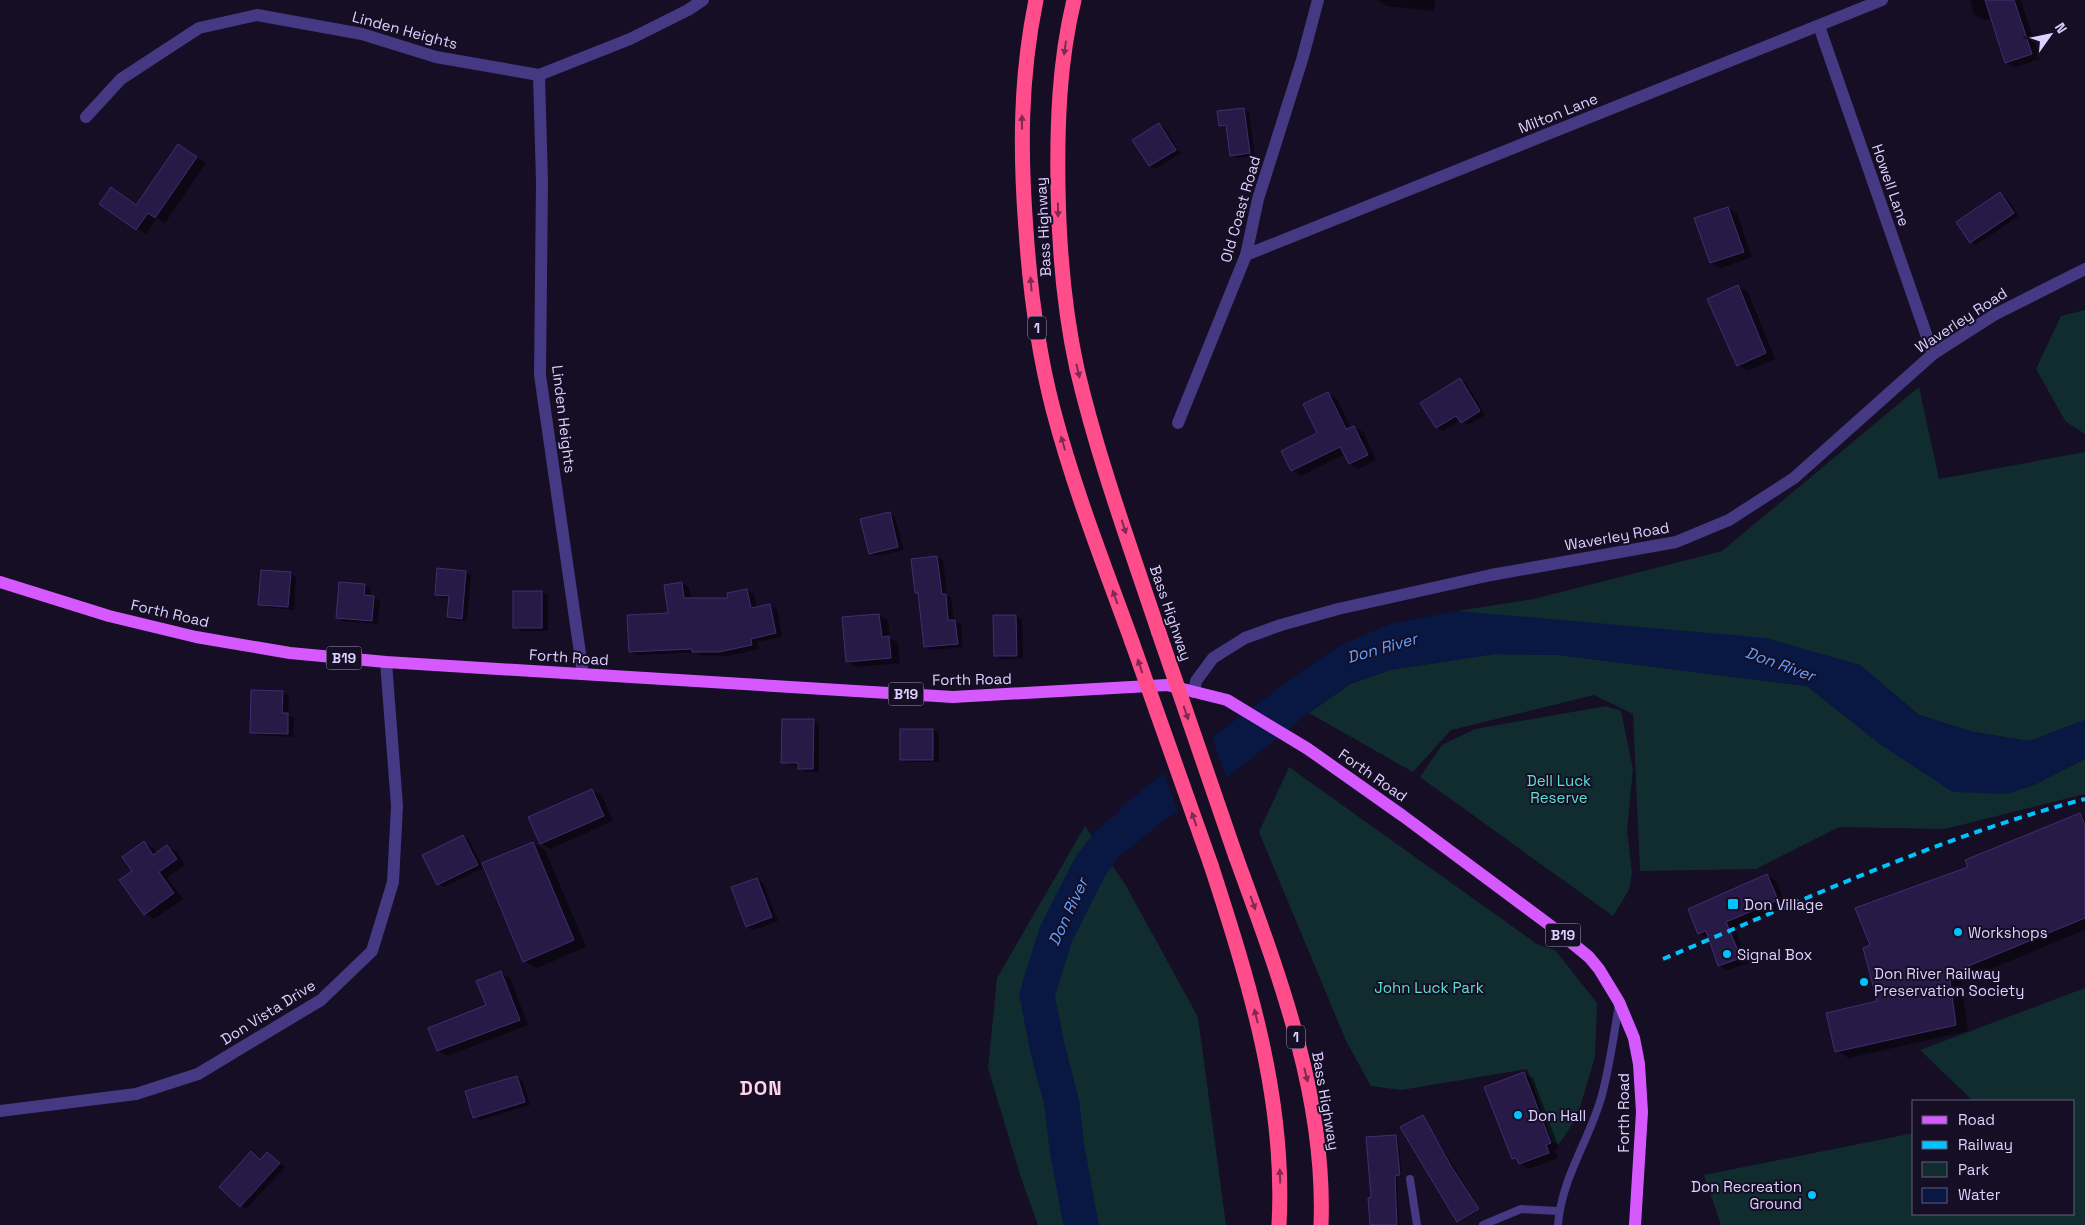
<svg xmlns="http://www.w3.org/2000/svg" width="2085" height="1225" viewBox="0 0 2085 1225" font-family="'Space Grotesk',sans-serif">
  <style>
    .green { fill: #112c2f }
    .water { fill: #091743 }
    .pier { fill: #150e25 }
    .shadow { fill: #0007 }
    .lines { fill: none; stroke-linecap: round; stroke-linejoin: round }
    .river { stroke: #091743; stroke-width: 35 }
    .building { fill: #281a46; stroke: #432c72 }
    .lane { stroke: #453984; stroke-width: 8 }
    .street { stroke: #453984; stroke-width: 12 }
    .primary { stroke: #d659ff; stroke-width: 12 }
    .highway { stroke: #ff4d8c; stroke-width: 15 }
    .rail { stroke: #00c4fd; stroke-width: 4; stroke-dasharray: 8 6; stroke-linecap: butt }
    .highway-bridge { stroke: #ff4d8c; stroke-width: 15 }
    .oneway { fill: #7e2a53 }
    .poi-dot { fill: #00c4fd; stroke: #150e25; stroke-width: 2 }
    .labels { text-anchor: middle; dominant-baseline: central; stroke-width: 4; stroke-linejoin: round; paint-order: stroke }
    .shield { fill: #150e25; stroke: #a197be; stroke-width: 1 }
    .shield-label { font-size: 14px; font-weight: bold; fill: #ddd2ff }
    .street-label { font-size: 15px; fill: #ddd2ff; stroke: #150e25 }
    .park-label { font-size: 15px; fill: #5ce1d1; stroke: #150e25 }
    .poi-label { font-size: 15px; fill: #ddd2ff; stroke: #150e25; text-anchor: start }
    .water-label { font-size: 16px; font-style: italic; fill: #60a1ff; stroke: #150e25 }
    .district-label { font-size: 20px; font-weight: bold; letter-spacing: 1px; fill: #ffd4ea; stroke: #150e25 }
  </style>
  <rect width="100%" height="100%" fill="#150e25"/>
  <g class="green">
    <polygon points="2085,310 2085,434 2066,422 2036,369 2061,316"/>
    <polygon points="1919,387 1939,479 2085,452 2085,720 2030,741 1973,732 1919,715 1860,665 1457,611 1534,599 1722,551"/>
    <polygon points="1494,654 1559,655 1807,686 1884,747 2032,786 2085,759 2085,794 1945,829 1839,827 1756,869 1640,871 1633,714 1594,695 1451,730 1413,772 1309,713 1350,684 1390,670"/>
    <polygon points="1606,706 1621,711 1633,769 1627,831 1632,872 1629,890 1613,916 1420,777 1442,745 1475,729"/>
    <polygon points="1289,767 1537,944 1555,950 1597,1003 1595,1057 1577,1117 1559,1144 1553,1143 1527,1069 1401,1090 1371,1086 1347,1043 1259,832"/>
    <polygon points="1085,826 1125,884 1198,1017 1226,1225 1038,1225 1021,1178 988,1068 997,978"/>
    <polygon points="2085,988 2085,1225 1721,1225 1704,1175 1914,1133 1914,1214 2074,1214 2074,1101 1973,1101 1920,1050"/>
  </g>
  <polygon class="water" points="1457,611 1766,638 1860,665 1919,715 1973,732 2030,741 2085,720 2085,759 2032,786 2006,794 1953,792 1884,747 1807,686 1559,655 1494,654 1390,670 1350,684 1309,713 1187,809 1169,817 1137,840 1109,842 1121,807 1166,771 1306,668 1341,645 1390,624"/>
  <polygon class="pier" points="1211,734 1227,781 1189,811 1179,816 1163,770"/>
  <g class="shadow">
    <polygon points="1377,0 1435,0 1434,11 1387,6"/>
    <polygon points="1970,0 2021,0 2040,59 2015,67 2006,62 1992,18 1984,20 1974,15"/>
    <polygon points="1243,109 1249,113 1255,156 1237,158 1231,155 1228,128 1220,125"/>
    <polygon points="1159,125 1165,128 1177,148 1151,164 1151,166 1149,165"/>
    <polygon points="1178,150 1181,153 1155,169 1151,166"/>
    <polygon points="188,151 206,163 165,223 157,218 146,234 101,203 120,194 137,206"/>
    <polygon points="2000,194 2006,197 2019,216 1976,245 1970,242"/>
    <polygon points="1728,208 1737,214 1752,257 1721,268 1711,263 1696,219"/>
    <polygon points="1738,287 1748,292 1775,359 1747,371 1738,365"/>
    <polygon points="1460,380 1466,383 1485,415 1468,425 1460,420 1443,431 1437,428"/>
    <polygon points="1328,393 1337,399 1351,428 1354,427 1363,432 1376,460 1359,469 1350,464 1345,454 1301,476 1292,470 1319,434"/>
    <polygon points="889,513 895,517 904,550 876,556 870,553"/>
    <polygon points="937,557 943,560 947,596 951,598 954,621 961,624 963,647 931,650 925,647 920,594 916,592 912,560"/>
    <polygon points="465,572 471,575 467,621 454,620 448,617 450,598 442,598 436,594"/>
    <polygon points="291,573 296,577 294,610 265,607 259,604"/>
    <polygon points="340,583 365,585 371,589 370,597 380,600 378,624 343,621 337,617"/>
    <polygon points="682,583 689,587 691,599 730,600 747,590 754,594 757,608 770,605 777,609 782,637 757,642 759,649 727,656 700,655 696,652 637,655 630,651 669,614"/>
    <polygon points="515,592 542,592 548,596 548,631 521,631 515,627"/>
    <polygon points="879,615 888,620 890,638 898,643 900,663 856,667 847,661"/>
    <polygon points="1016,616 1022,620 1023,658 1002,659 996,656"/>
    <polygon points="283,692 289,696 288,715 294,718 293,737 258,735 252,732"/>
    <polygon points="813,720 819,724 819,772 805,772 799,769 799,766 789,765 783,762"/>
    <polygon points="933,730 939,733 939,762 907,762 901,759"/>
    <polygon points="592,790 602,796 613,821 550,849 541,843"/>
    <polygon points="2080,815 2085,818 2085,930 1961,981 1968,1031 1849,1058 1836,1051 1878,1002 1872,946 1970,868"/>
    <polygon points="463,837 469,840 483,868 444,887 438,884"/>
    <polygon points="144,843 153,848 157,854 167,847 177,852 185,865 167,878 183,899 154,919 145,914"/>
    <polygon points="533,843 545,850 586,947 537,968 524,961"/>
    <polygon points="1767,876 1776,881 1786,905 1734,927 1749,963 1727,970 1719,965 1709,938 1699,933"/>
    <polygon points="757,879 763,883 778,921 753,930 747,927"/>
    <polygon points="501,973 510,978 528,1025 447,1056 438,1051 487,1006"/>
    <polygon points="1523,1073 1533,1078 1559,1148 1554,1150 1558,1158 1529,1169 1513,1158"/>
    <polygon points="517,1077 523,1081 530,1105 480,1120 474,1117"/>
    <polygon points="1423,1116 1480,1210 1460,1222 1458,1221"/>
    <polygon points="1396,1136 1398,1137 1402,1176 1397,1177 1399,1225 1371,1225 1373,1199"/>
    <polygon points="251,1153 261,1160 267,1154 285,1167 246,1209 241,1206"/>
  </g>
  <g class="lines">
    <polyline class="river" points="1081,1225 1067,1148 1062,1104 1047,1046 1037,995 1056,934 1091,865 1109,842 1147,812"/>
  </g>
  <g class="building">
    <polygon points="1985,0 2014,0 2032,54 2005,63"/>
    <polygon points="1244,108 1250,153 1230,156 1226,125 1219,126 1217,111"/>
    <polygon points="1159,123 1176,150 1149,166 1132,140"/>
    <polygon points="178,144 197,157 155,218 148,213 136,230 99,204 111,187 136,205"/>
    <polygon points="2000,192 2014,213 1970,243 1956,222"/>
    <polygon points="1728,207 1744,252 1710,263 1694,218"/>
    <polygon points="1738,285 1766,353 1737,366 1707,299"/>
    <polygon points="1460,378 1480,411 1461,423 1456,416 1436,428 1420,403"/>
    <polygon points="1328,392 1346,429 1354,426 1368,455 1349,464 1340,447 1291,471 1281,451 1317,433 1303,404"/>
    <polygon points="890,512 898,547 869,554 860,519"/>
    <polygon points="937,556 942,594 946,594 948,620 955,620 958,644 924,647 918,593 915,593 911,559"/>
    <polygon points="437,568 466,571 462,619 447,617 449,596 435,595"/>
    <polygon points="261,570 291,572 288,607 258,605"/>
    <polygon points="339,582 365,584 364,595 374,596 372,621 336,618"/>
    <polygon points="682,582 684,598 728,598 727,593 747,589 751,608 770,604 776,633 751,639 752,645 719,652 692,652 692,649 629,652 627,615 668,613 664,585"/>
    <rect x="513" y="591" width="29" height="37"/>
    <polygon points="879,614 882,637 889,636 891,658 846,662 842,617"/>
    <polygon points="993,615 1016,615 1017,656 994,656"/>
    <polygon points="251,690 283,691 282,713 288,713 288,734 250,733"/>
    <polygon points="782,719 814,719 813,769 798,769 798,763 781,763"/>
    <rect x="900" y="729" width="33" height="31"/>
    <polygon points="592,789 604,816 540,844 528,817"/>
    <polygon points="2080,813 2085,825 2085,918 1949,974 1956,1025 1835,1052 1826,1013 1877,1001 1863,948 1870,945 1855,908 1968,867 1965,860"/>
    <polygon points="463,835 478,865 437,885 422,855"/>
    <polygon points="144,841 153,855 167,845 177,859 159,872 174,893 144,915 119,880 132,871 122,857"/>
    <polygon points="533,842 574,940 523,962 482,863"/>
    <polygon points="1767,874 1778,900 1726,922 1741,958 1718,966 1706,931 1698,934 1688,909"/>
    <polygon points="757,878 772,917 746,927 731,887"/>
    <polygon points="501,971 520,1020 437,1051 428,1028 486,1005 476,981"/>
    <polygon points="1524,1072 1551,1143 1546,1145 1549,1153 1519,1164 1516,1158 1512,1159 1484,1087"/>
    <polygon points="517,1076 525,1102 473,1118 465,1091"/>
    <polygon points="1423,1115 1451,1166 1479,1209 1457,1222 1400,1127"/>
    <polygon points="1396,1135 1400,1175 1395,1176 1397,1225 1370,1225 1368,1198 1371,1197 1366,1137"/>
    <polygon points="251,1151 260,1160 267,1152 280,1163 240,1207 219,1187"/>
  </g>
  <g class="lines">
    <g class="lane">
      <polyline points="1410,1179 1417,1225"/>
      <polyline points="1483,1225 1521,1209 1559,1211"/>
      <path d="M1558 1225C1561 1179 1590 1139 1602 1095 1610 1065 1614 1034 1619 1004"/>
    </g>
    <g class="street">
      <polyline points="1819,26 1933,354"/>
      <polyline points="539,75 542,182 540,375 583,674"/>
      <polyline points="86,117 121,79 199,28 257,15 362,34 436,57 539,75 630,39 688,10 703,0"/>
      <polyline points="1246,255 1882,0"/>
      <polyline points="1178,423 1246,255 1258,199 1302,60 1318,0"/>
      <polyline points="1194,692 1196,681 1213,658 1245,638 1281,625 1338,609 1491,575 1676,542 1729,520 1794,478 1933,354 1994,315 2085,269"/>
      <polyline points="0,1111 136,1094 198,1074 321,1000 372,951 393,882 397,806 386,662"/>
    </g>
    <polyline class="primary" points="0,582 109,616 196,637 290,653 386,662 953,697 1167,685 1227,700 1308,749 1403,816 1555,929 1589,957 1599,969 1619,1002 1634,1038 1639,1064 1642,1112 1635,1225"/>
    <g class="highway">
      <path d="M1036 0C1020 78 1020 151 1026 230 1030 290 1038 351 1053 409 1074 489 1104 565 1132 642"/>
      <path d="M1074 0C1059 62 1057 125 1058 188 1059 248 1064 310 1077 369 1098 459 1130 546 1159 633"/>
      <path d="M1236 857C1279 975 1326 1097 1321 1225"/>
      <path d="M1211 865C1249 982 1286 1100 1279 1225"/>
    </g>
    <path class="rail" d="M1663 959C1801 901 1939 837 2085 799"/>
    <g class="highway-bridge">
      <polyline points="1159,633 1236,857"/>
      <polyline points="1132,642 1211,865"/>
    </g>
  </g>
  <defs><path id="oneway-solid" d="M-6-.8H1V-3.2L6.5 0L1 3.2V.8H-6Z" transform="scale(1.25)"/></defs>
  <g class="oneway">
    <use href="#oneway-solid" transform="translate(1065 48) rotate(98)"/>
    <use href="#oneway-solid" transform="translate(1022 122) rotate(-90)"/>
    <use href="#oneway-solid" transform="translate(1058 210) rotate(89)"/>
    <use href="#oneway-solid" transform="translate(1031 284) rotate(-95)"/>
    <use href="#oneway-solid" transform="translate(1078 371) rotate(77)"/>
    <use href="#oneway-solid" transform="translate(1063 443) rotate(-106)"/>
    <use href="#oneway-solid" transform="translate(1124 527) rotate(72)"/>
    <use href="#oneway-solid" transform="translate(1115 597) rotate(-110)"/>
    <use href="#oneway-solid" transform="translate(1140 666) rotate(-109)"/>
    <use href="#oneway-solid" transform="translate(1186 713) rotate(71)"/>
    <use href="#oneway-solid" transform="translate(1194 819) rotate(-109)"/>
    <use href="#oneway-solid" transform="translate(1253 903) rotate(70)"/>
    <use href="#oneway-solid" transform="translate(1256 1016) rotate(-104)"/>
    <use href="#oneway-solid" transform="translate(1306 1075) rotate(76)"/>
    <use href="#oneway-solid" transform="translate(1280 1176) rotate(-92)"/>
  </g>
  <g class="poi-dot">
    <rect x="1727" y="898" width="12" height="12" rx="2.5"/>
    <circle cx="1958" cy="932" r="5"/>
    <circle cx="1727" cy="954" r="5"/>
    <circle cx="1864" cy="982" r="5"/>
    <circle cx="1518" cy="1115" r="5"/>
    <circle cx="1812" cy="1195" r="5"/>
  </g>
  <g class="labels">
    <g class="shield">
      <rect x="1028" y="316.5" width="18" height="23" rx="4"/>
      <rect x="326.5" y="646.5" width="35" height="23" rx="4"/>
      <rect x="888.5" y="682.5" width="35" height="23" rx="4"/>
      <rect x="1545.5" y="923.5" width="35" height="23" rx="4"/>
      <rect x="1287" y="1025.5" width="18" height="23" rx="4"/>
    </g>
    <g class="shield-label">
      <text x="1037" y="328">1</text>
      <text x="344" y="658">B19</text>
      <text x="906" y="694">B19</text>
      <text x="1563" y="935">B19</text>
      <text x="1296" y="1037">1</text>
    </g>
    <g class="street-label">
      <text transform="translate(405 30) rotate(15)">Linden Heights</text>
      <text transform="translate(1558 113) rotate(-22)">Milton Lane</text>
      <text transform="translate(1891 185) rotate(71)">Howell Lane</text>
      <text transform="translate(1240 209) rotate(-74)">Old Coast Road</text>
      <text transform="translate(1043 227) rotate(-93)">Bass Highway</text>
      <text transform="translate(1961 320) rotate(-33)">Waverley Road</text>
      <text transform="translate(564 419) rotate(83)">Linden Heights</text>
      <text transform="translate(1617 536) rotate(-10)">Waverley Road</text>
      <text transform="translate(170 613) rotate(13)">Forth Road</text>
      <text transform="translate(1171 613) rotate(71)">Bass Highway</text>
      <text transform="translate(569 657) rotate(4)">Forth Road</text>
      <text transform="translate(972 679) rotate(-1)">Forth Road</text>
      <text transform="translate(1373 775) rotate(35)">Forth Road</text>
      <text transform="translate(268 1012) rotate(-32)">Don Vista Drive</text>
      <text transform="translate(1326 1101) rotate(80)">Bass Highway</text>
      <text transform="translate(1623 1113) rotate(-90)">Forth Road</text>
    </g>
    <g class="park-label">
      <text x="1559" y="780">Dell Luck<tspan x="1559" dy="17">Reserve</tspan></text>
      <text x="1429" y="987">John Luck Park</text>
    </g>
    <g class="poi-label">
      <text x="1744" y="904">Don Village</text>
      <text x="1968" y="932">Workshops</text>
      <text x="1737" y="954">Signal Box</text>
      <text x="1874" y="973">Don River Railway<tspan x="1874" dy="17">Preservation Society</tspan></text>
      <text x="1528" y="1115">Don Hall</text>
      <text x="1802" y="1186" text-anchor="end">Don Recreation<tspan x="1802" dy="17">Ground</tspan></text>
    </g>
    <g class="water-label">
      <text transform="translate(1382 648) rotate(-16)">Don River</text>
      <text transform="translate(1780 664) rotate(20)">Don River</text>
      <text transform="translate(1068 912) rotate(-65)">Don River</text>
    </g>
    <g class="district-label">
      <text x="761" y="1088">DON</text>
    </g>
  </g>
  <rect x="1912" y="1100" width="162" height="115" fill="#150e25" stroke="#655c7c"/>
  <rect x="1922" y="1116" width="25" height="8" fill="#d659ff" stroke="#655c7c"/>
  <text x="1958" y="1125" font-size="15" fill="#ddd2ff">Road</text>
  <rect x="1922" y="1141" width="25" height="8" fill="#00c4fd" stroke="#655c7c"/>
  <text x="1958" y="1150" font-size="15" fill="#ddd2ff">Railway</text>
  <rect x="1922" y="1162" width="25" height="15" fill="#112c2f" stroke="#655c7c"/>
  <text x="1958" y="1175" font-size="15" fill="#ddd2ff">Park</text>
  <rect x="1922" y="1188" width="25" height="15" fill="#091743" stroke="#655c7c"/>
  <text x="1958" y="1200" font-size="15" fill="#ddd2ff">Water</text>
  <g transform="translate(2050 35) rotate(57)" stroke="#150e25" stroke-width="4" paint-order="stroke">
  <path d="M0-4L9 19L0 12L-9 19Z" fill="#ddd2ff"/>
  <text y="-8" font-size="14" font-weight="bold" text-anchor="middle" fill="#ddd2ff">N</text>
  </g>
</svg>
